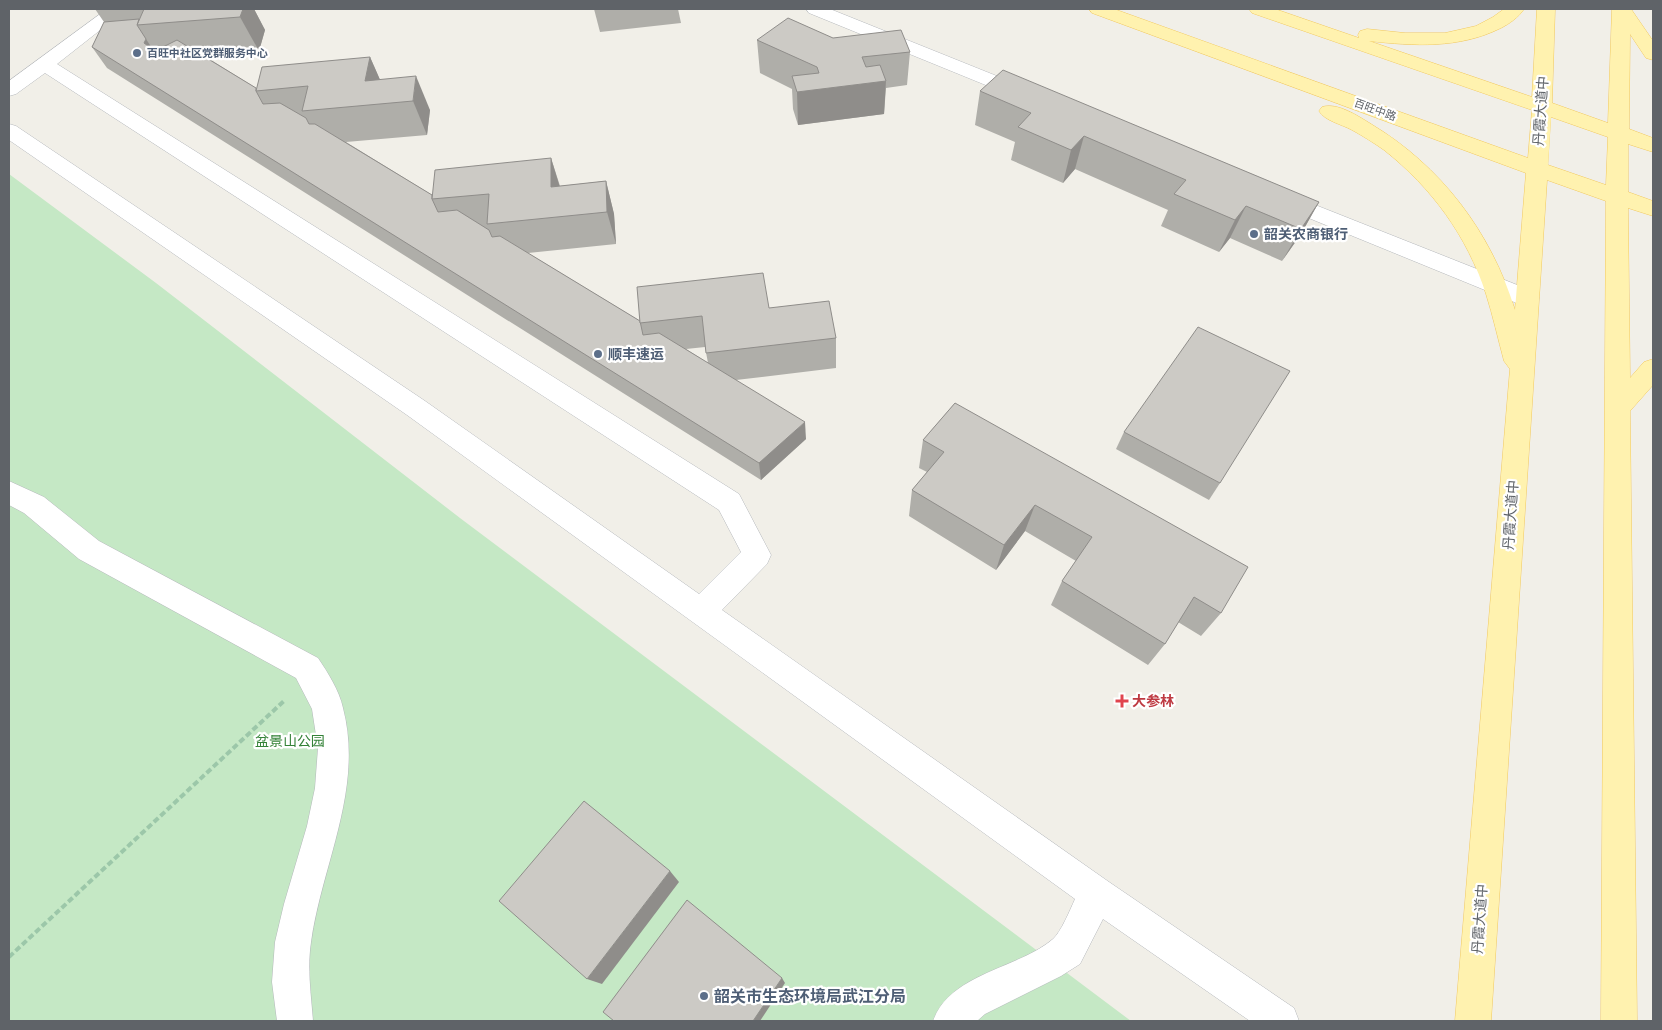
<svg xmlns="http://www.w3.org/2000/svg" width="1662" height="1030" viewBox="0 0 1662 1030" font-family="'Fira Sans','Noto Sans SC',sans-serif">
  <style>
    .green { fill: #c5e8c5 }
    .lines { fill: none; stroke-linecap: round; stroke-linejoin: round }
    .minor-casing { stroke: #b5b8bc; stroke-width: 1 }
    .major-casing { stroke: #f2c960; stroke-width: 1 }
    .path { stroke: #9cc7a9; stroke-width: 4; stroke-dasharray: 6 3; stroke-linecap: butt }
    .minor { fill: #fff; fill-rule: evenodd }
    .major { fill: #fff2af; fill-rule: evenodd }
    .wall { fill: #afaea9; fill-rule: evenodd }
    .shaded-wall { fill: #8f8d8a }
    .building { fill: #cccac5; stroke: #8f8d8a }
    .service-dot { fill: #5c6f8a; stroke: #fff; stroke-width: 2 }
    .health-dot { fill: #e0444e; stroke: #fff; stroke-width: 2 }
    .labels { text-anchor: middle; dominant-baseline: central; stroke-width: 4.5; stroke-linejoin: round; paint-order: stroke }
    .far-service-label { font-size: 11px; font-weight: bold; fill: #4e5e75; stroke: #fff; text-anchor: start }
    .far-street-label { font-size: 11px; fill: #5f6368; stroke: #fff }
    .street-label { font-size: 14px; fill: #5f6368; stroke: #fff }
    .service-label { font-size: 14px; font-weight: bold; fill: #4e5e75; stroke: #fff; text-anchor: start }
    .health-label { font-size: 14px; font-weight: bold; fill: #be3a42; stroke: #fff; text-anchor: start }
    .park-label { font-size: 14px; fill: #348238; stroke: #fff }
    .near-service-label { font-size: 16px; font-weight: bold; fill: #4e5e75; stroke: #fff; text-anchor: start }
  </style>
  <rect width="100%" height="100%" fill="#f1efe8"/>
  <polygon class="green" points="9,174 156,283 460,518 1131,1021 9,1021"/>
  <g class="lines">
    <g class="minor-casing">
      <g id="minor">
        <path d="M107 9H127L57 64 739 494 771 555 767 564 722 610 1109 882 1294 1008 1299 1021H1250L1103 919 1080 964 1061 976 985 1014 977 1021H933C950 973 1018 969 1053 939 1061 932 1070 910 1075 899L407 415 9 140V124L16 126 425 401 699 594 741 552 719 510 45 73 16 94 9 96V81Z"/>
        <polygon points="806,9 830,9 1034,91 1037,95 1034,99 1027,101 1020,99 809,13"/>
        <polygon points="1280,191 1535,292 1539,298 1535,304 1527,307 1519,304 1272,203 1269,198 1272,193"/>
        <path d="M9 481 44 497 99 541 318 658C328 673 339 690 343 708 364 789 322 864 311 942 307 969 311 994 313 1021H277L272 982 275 942 284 904 307 826 315 788 318 748 312 709 296 678 79 559 24 513 9 505Z"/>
      </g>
    </g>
    <g class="major-casing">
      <path id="major" d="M1089 9H1114L1528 158 1532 110 1252 13 1249 9H1275L1359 38 1358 35 1360 31 1367 29 1405 33H1445L1476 26 1493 17 1504 9H1524C1519 17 1509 24 1501 28 1459 49 1414 46 1369 41L1532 97 1537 9H1555L1552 103 1608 123 1612 9H1631L1653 41V60L1646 58 1630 34 1629 129 1653 138V152L1628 144V192L1653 201V216L1628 208 1630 378 1644 362 1653 359V385L1630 411 1637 1021H1601L1606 201 1547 180 1491 1021H1455L1510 369 1504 361C1498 339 1493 316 1486 294 1467 236 1432 188 1384 150 1374 143 1363 136 1352 130 1341 124 1325 121 1319 111L1322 107C1337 102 1358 116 1371 124 1441 166 1491 232 1515 310L1526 173 1092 13ZM1551 117 1608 137 1606 185 1548 165Z"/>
    </g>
    <polyline class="path" points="9,957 285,700"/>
    <use href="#minor" class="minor"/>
    <use href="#major" class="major"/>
  </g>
  <g class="wall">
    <path d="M95 9H254L265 30 259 51 203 55 256 88 370 57 380 80 430 110 427 135 346 142 432 195 551 158 560 186 606 181 614 214 616 244 528 253 640 321 769 308 836 338V368L736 380 806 439 761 480 107 68 92 47 104 22ZM705 347 708 363 686 349Z"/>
    <polygon points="594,9 678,9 681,23 600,32"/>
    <polygon points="833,38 910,52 907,85 886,88 884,114 798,125 793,109 792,89 760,73 757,40"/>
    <polygon points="980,91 1319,202 1301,234 1282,261 1230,238 1219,252 1161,226 1168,210 1075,169 1063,183 1011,160 1015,142 975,125"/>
    <polygon points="955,403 1221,613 1201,636 1178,622 1165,644 1148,665 1051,605 1062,581 1076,561 1025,531 996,570 909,516 912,490 927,472 919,468 923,440"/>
    <polygon points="1124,432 1220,483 1209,500 1116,449"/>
  </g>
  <g class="shaded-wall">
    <polygon points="243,9 254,9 265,30 259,51 240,17"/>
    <polygon points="146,39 159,59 144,43"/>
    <polygon points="370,57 385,91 365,81"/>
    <polygon points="416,76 430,110 427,135 413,101"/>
    <polygon points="886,81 884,114 798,125 797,92"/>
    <polygon points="1084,136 1075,169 1063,183 1071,150"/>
    <polygon points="551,158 561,191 551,187"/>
    <polygon points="606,181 614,214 616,244 607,212"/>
    <polygon points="1319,202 1301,234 1282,261 1301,229"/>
    <polygon points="1246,206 1230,238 1219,252 1235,220"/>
    <polygon points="805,422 806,439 761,480 759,463"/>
    <polygon points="1035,505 1025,531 996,570 1004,545"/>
    <polygon points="670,871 679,882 602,984 587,979"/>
    <polygon points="782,978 785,983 760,1021 753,1021"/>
  </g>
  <g class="building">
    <polygon points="144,9 243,9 240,17 137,25"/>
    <polygon points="788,18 833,38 901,30 910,52 862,57 866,67 880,65 886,81 797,92 792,76 819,73 817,67 757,40"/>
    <polygon points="139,19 137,25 146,39 144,43 155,51 177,40 256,88 256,91 263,104 280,103 306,118 309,124 315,124 432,195 432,199 438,212 457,210 489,230 492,237 500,236 640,321 643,335 659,333 805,422 759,463 92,47 104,22"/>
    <polygon points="370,57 365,81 416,76 413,101 302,111 308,86 256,91 262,67"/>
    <polygon points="1003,70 1319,202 1301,229 1246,206 1235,220 1174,194 1186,180 1084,136 1071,150 1018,127 1031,113 980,91"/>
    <polygon points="551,158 551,187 606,181 607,212 487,224 489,194 432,199 435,170"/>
    <polygon points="763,273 769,308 829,301 836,338 706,353 702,316 640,323 637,287"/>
    <polygon points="1198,327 1290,371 1220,483 1124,432"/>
    <polygon points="955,403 1248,567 1221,613 1194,597 1165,644 1062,581 1092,537 1035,505 1004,545 912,490 944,452 923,440"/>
    <polygon points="584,801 670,871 587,979 499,901"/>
    <polygon points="687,900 782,978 753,1021 614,1021 603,1012"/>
  </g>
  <g class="service-dot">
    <circle cx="137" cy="53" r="5"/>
    <circle cx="1254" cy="234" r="5"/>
    <circle cx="598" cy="354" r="5"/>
    <circle cx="704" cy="996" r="5"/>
  </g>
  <path class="health-dot" d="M1119.5 693.5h5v5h5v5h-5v5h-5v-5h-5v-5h5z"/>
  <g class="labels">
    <g class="far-service-label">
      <text x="147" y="53">百旺中社区党群服务中心</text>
    </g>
    <g class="far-street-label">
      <text transform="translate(1375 110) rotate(20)">百旺中路</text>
    </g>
    <g class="street-label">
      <text transform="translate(1541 111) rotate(-86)">丹霞大道中</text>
      <text transform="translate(1511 515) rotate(-86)">丹霞大道中</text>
      <text transform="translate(1480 919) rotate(-86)">丹霞大道中</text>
    </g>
    <g class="service-label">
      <text x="1264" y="234">韶关农商银行</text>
      <text x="608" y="354">顺丰速运</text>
    </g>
    <g class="health-label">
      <text x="1132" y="701">大参林</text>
    </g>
    <g class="park-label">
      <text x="290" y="741">盆景山公园</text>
    </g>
    <g class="near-service-label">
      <text x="714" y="996">韶关市生态环境局武江分局</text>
    </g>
  </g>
  <rect width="1662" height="1030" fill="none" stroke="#5f6368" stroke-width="20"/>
</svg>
